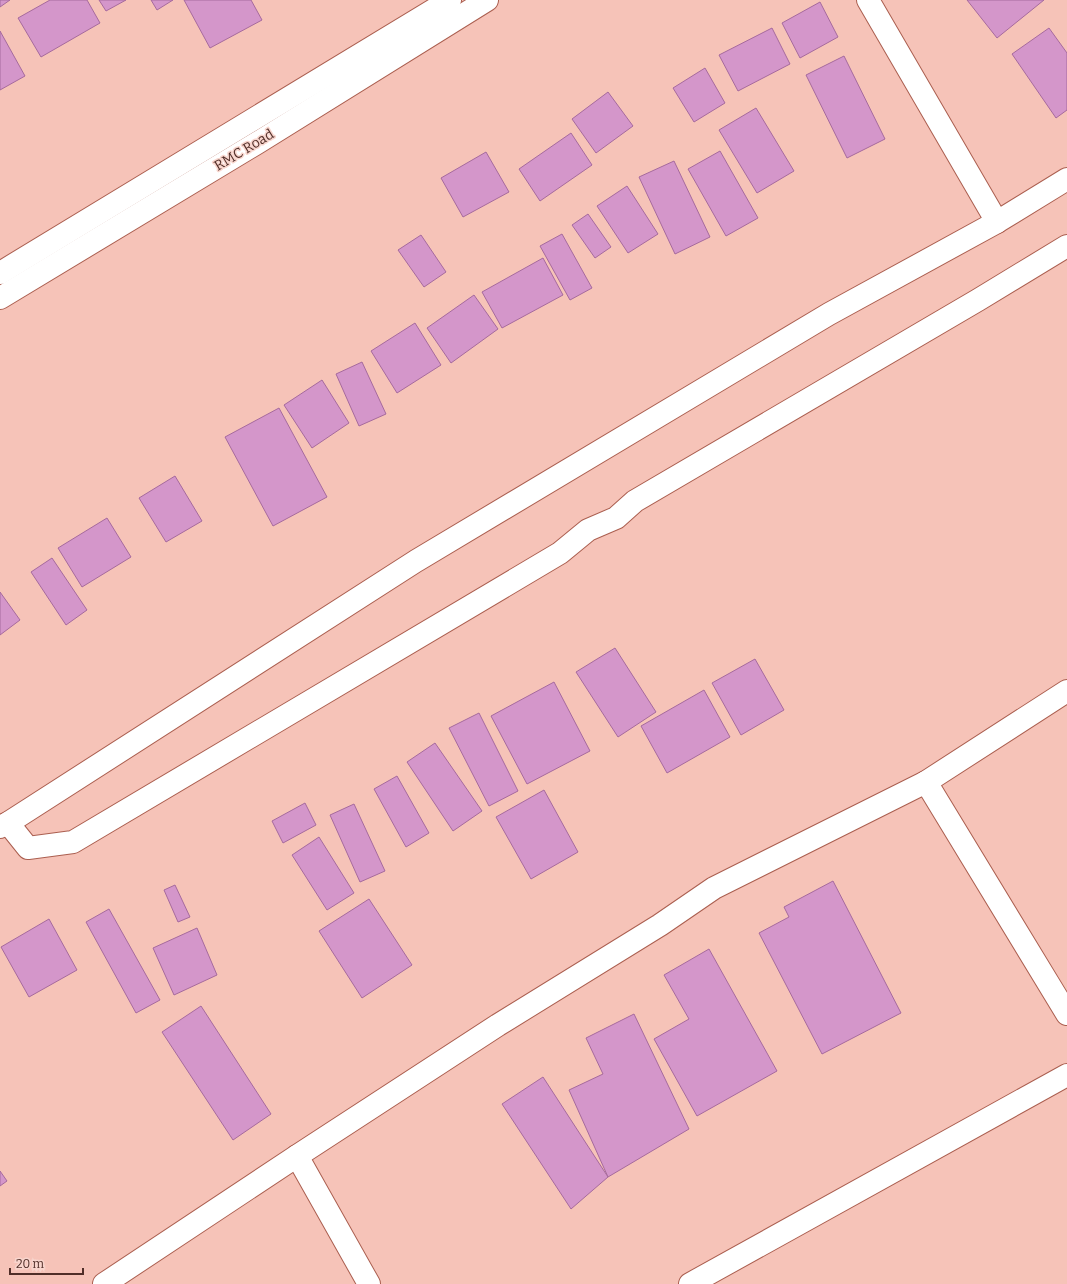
<svg xmlns="http://www.w3.org/2000/svg" width="1067" height="1284" viewBox="0 0 1067 1284" font-family="Bitter,serif">
  <style>
    .building { fill: #d496ca; stroke: #a66a9d }
    .lines { fill: none; stroke-linecap: round; stroke-linejoin: round }
    .minor-casing { stroke: #ab5f50; stroke-width: 24 }
    .tertiary-casing { stroke: #ab5f50; stroke-width: 24 }
    .minor { stroke: #fff; stroke-width: 22 }
    .tertiary { stroke: #fff; stroke-width: 22 }
    .labels { text-anchor: middle; dominant-baseline: central; stroke-width: 3; stroke-linejoin: round; paint-order: stroke }
    .street-label { font-size: 14px; fill: #502e28; stroke: #f8d5cd }
  </style>
  <rect width="100%" height="100%" fill="#f6c3b8"/>
  <g class="building">
    <polygon points="0,0 10,0 0,7"/>
    <polygon points="50,0 87,0 100,23 41,57 18,18"/>
    <polygon points="99,0 126,0 106,11"/>
    <polygon points="151,0 173,0 157,10"/>
    <polygon points="184,0 251,0 262,20 210,48"/>
    <polygon points="967,0 1044,0 997,38"/>
    <polygon points="820,2 838,37 800,58 782,23"/>
    <polygon points="772,28 790,64 738,91 719,55"/>
    <polygon points="1049,28 1067,53 1067,110 1056,118 1012,54"/>
    <polygon points="0,31 25,76 0,90"/>
    <polygon points="844,56 885,139 847,158 806,75"/>
    <polygon points="705,68 725,103 694,122 673,88"/>
    <polygon points="608,92 633,126 596,153 572,119"/>
    <polygon points="756,108 794,171 757,193 719,130"/>
    <polygon points="571,133 592,165 540,201 519,169"/>
    <polygon points="720,151 758,218 726,236 688,169"/>
    <polygon points="486,152 509,192 463,217 441,178"/>
    <polygon points="674,161 710,237 675,254 639,177"/>
    <polygon points="627,186 658,234 628,253 597,206"/>
    <polygon points="588,214 611,247 595,258 572,225"/>
    <polygon points="562,234 592,288 570,300 540,246"/>
    <polygon points="421,235 446,272 424,287 398,250"/>
    <polygon points="543,258 563,295 502,328 482,292"/>
    <polygon points="474,295 498,329 451,363 427,328"/>
    <polygon points="415,323 441,365 397,393 371,351"/>
    <polygon points="362,362 386,414 359,426 336,374"/>
    <polygon points="322,380 349,423 312,448 284,405"/>
    <polygon points="279,408 327,497 273,526 225,437"/>
    <polygon points="175,476 202,521 166,542 139,498"/>
    <polygon points="107,518 131,557 82,587 58,548"/>
    <polygon points="52,558 87,610 66,625 31,572"/>
    <polygon points="0,592 20,620 0,635"/>
    <polygon points="615,648 656,712 618,737 576,672"/>
    <polygon points="755,659 784,710 741,735 712,683"/>
    <polygon points="554,682 590,751 527,784 491,716"/>
    <polygon points="704,690 730,737 667,773 641,726"/>
    <polygon points="479,713 518,791 489,806 449,728"/>
    <polygon points="435,743 482,811 453,831 407,762"/>
    <polygon points="397,776 429,833 406,847 374,789"/>
    <polygon points="544,790 578,852 531,879 496,817"/>
    <polygon points="305,803 316,825 283,843 272,821"/>
    <polygon points="354,804 385,871 360,882 330,815"/>
    <polygon points="319,837 354,893 327,910 292,855"/>
    <polygon points="833,881 901,1013 822,1054 759,933 789,917 784,907"/>
    <polygon points="175,885 190,917 178,922 164,890"/>
    <polygon points="369,899 412,965 362,998 319,931"/>
    <polygon points="109,909 160,1000 136,1013 86,922"/>
    <polygon points="49,919 77,970 29,997 1,947"/>
    <polygon points="197,928 217,975 174,995 153,948"/>
    <polygon points="709,949 777,1071 697,1116 654,1039 689,1019 664,975"/>
    <polygon points="201,1006 271,1114 233,1140 162,1032"/>
    <polygon points="634,1014 689,1129 608,1177 569,1090 603,1074 586,1038"/>
    <polygon points="543,1077 608,1177 571,1209 502,1104"/>
    <polygon points="0,1171 7,1181 0,1186"/>
  </g>
  <g class="lines">
    <g class="minor-casing">
      <g id="minor">
        <polyline points="868,0 997,222"/>
        <polyline points="926,782 1067,1014"/>
        <polyline points="8,823 28,848 73,842 560,553 588,530 616,518 635,501 978,300 1067,246"/>
        <polyline points="0,827 8,823 416,561 829,314 997,222 1067,179"/>
        <polyline points="297,1156 369,1284"/>
        <polyline points="104,1284 297,1156 498,1025 660,925 714,888 926,782 1067,691"/>
        <polyline points="690,1284 1067,1075"/>
      </g>
    </g>
    <g class="tertiary-casing">
      <g id="tertiary">
        <polyline points="0,273 450,0"/>
        <polyline points="0,298 257,143 487,0"/>
      </g>
    </g>
    <use href="#minor" class="minor"/>
    <use href="#tertiary" class="tertiary"/>
  </g>
  <g class="labels">
    <g class="street-label">
      <text transform="translate(244 150) rotate(-31)">RMC Road</text>
    </g>
  </g>
  <path d="M10 1268v6h73v-6" fill="none" stroke="#502e28" stroke-width="2"/>
  <text x="16" y="1268" font-size="12" fill="#502e28" stroke="#f8d5cd" stroke-width="3" paint-order="stroke">20 m</text>
</svg>
